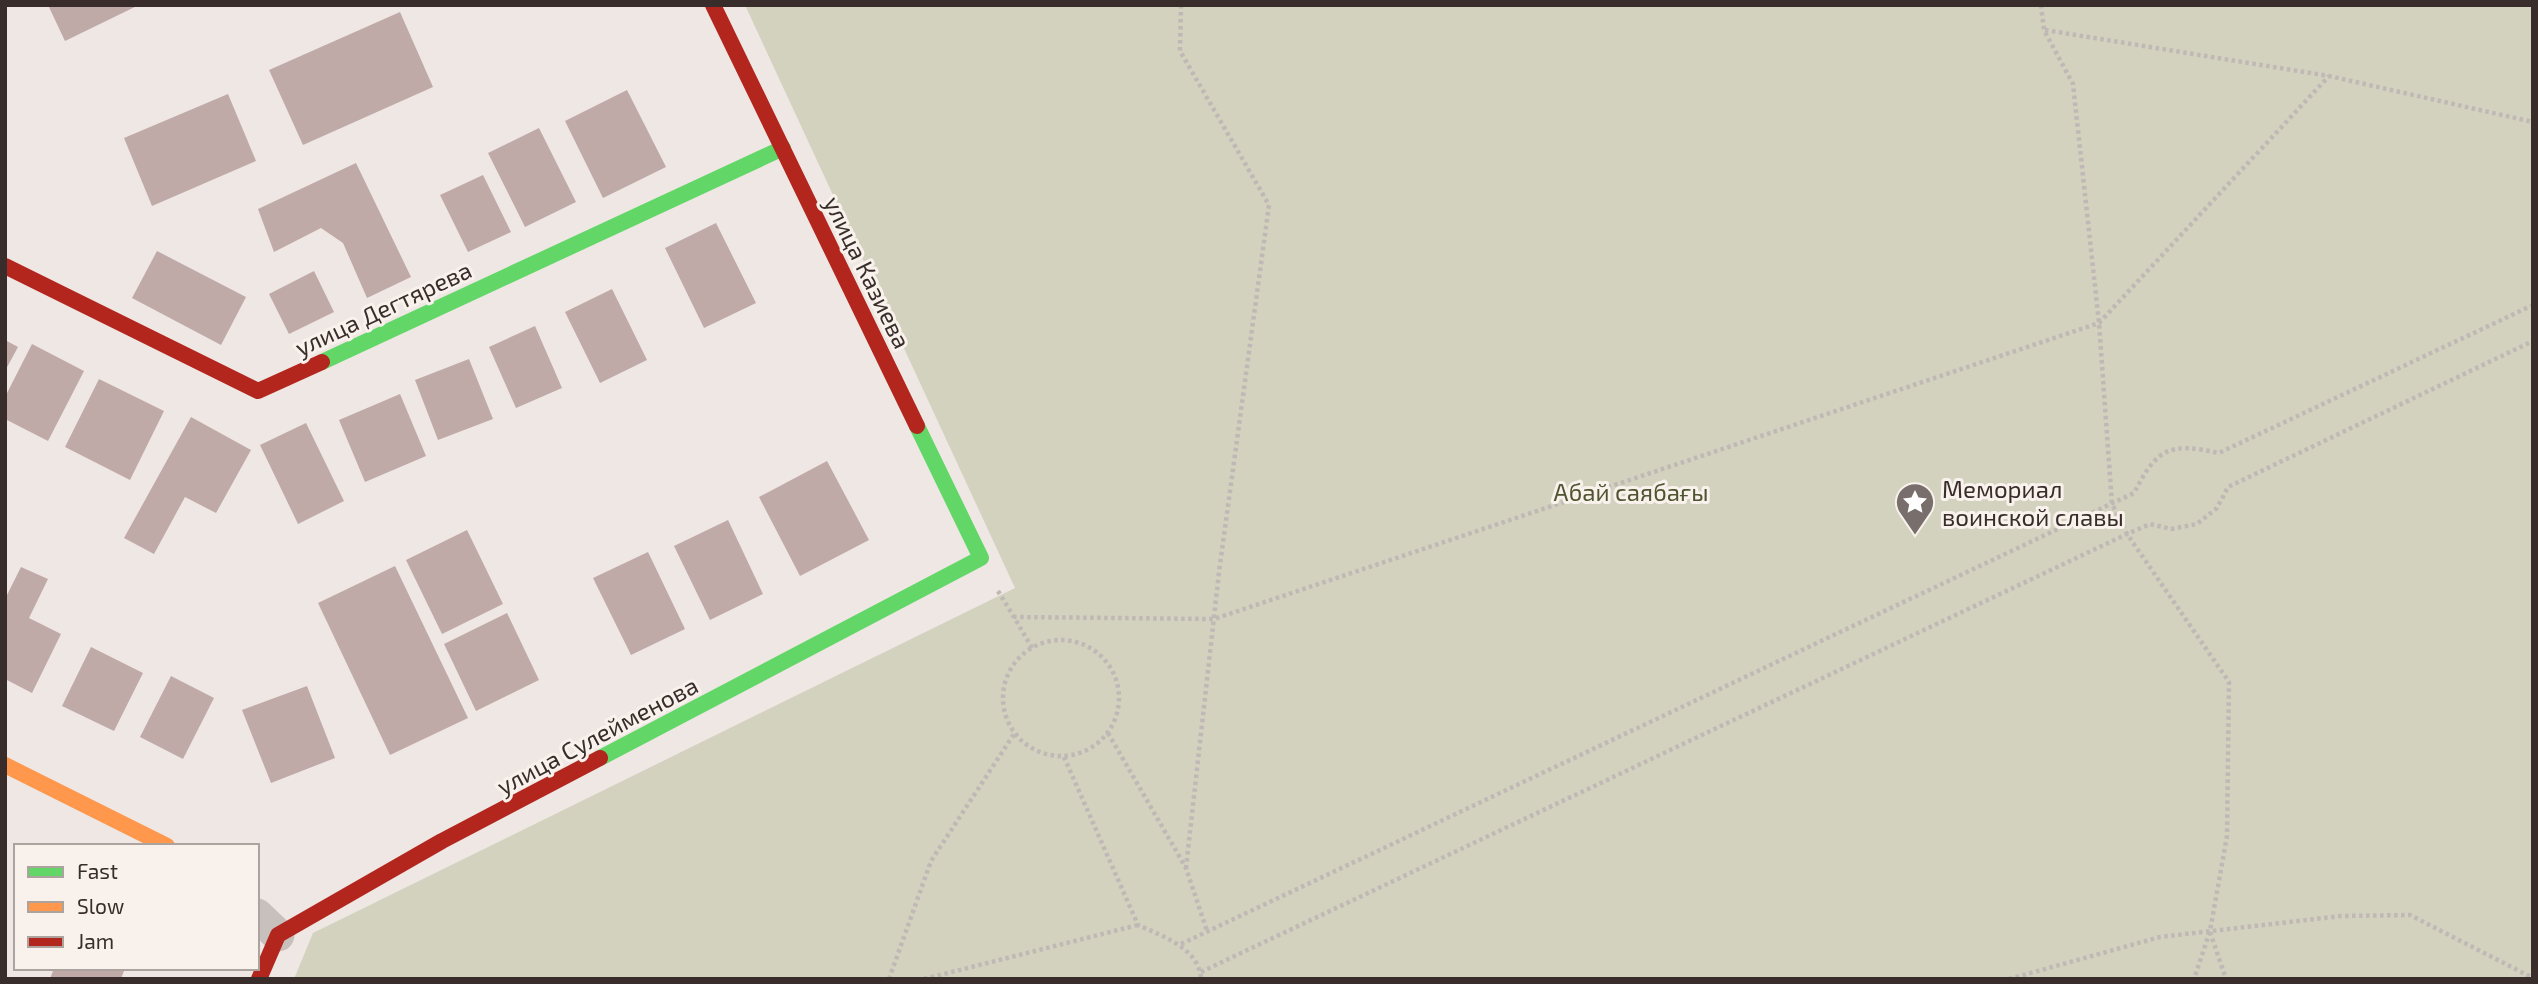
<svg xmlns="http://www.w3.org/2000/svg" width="2538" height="984" viewBox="0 0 2538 984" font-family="'Exo 2',sans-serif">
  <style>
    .green { fill: #d2d2bf }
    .building { fill: #c0aaa7 }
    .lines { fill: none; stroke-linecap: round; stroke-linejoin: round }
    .path { stroke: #c0b8b5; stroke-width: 4.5; stroke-dasharray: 3.5 3.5; stroke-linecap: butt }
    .street { stroke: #c7c0bd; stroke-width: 33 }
    .fast { stroke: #63d668; stroke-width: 16 }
    .slow { stroke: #ff974d; stroke-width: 16 }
    .jam { stroke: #b3261e; stroke-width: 16 }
    .labels { text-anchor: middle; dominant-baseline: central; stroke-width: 6; stroke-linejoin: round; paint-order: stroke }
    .street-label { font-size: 24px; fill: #382d2b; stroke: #f9f1ec }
    .poi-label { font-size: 24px; fill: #382d2b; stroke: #f9f1ec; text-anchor: start }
    .park-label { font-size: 24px; fill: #4e5530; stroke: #f9f1ec }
  </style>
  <rect width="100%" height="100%" fill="#eee7e4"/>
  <polygon class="green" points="745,5 2533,5 2533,979 294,979 313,933 1015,588"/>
  <g class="building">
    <polygon points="48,5 139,5 65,41"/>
    <polygon points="400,12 433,87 303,145 269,70"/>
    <polygon points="627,90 666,167 603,198 565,121"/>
    <polygon points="228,94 256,161 152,206 124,138"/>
    <polygon points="539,128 576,202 525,227 488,153"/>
    <polygon points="356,163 411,277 367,298 343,243 321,228 274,252 258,209"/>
    <polygon points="483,175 511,232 468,252 440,195"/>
    <polygon points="716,223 756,303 704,328 665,248"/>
    <polygon points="157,251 246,297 221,345 132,298"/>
    <polygon points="314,271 334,312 289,334 269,294"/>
    <polygon points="612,289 647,360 600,383 565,312"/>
    <polygon points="535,326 562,388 516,408 489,347"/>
    <polygon points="5,340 18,347 5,371"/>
    <polygon points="32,344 84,371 48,441 5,419 5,397"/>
    <polygon points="469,359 493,419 438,440 415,380"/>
    <polygon points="99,379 164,411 130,480 65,447"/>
    <polygon points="400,394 426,456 365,482 339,420"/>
    <polygon points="191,417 251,450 216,513 185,497 154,554 124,538"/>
    <polygon points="306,423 344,501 298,524 260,445"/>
    <polygon points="827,461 869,540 800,576 759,497"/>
    <polygon points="728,520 763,594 710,620 674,546"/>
    <polygon points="467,530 503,604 442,634 406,560"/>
    <polygon points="648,552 685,629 631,655 593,578"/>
    <polygon points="395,566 468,718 390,755 318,603"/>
    <polygon points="21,567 48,579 29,618 61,634 32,693 5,679 5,599"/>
    <polygon points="507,613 539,680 476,711 444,644"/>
    <polygon points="91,647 143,673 114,731 62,706"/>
    <polygon points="171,676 214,698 183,759 140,737"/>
    <polygon points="307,686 335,758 271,783 242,710"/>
    <polygon points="54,968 125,968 121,979 50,979"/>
  </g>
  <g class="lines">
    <g class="path">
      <polyline points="1181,5 1180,51 1269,205 1219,572 1186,868"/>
      <polyline points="2041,5 2044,30 2073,84 2099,323 2112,504 2127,534 2229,682 2227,836 2210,931 2194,979"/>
      <polyline points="2045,30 2329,76 2533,122"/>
      <polyline points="998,591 1014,617"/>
      <circle cx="1061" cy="698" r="58"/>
      <polyline points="1032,648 1014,617 1214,619 2099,323 2329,76"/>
      <polyline points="1108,733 1186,868 1207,931"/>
      <path d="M1064 757 1138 925C1162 936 1199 948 1201 979"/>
      <polyline points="2210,932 2226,979"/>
      <path d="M1181 944 2134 493C2157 448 2169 442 2219 453L2533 305"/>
      <polyline points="1201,972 2127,534 2150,524 2171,529 2197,524 2217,508 2228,487 2533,341"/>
      <polyline points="889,979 931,861 1014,734"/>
      <polyline points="924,979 1138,925"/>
      <polyline points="2009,979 2160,937 2341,916 2410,915 2533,978"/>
    </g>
    <polyline class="street" points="257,915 278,935"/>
    <g class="fast">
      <polyline points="322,362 783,148"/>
      <polyline points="600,758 981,558 917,426"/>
    </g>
    <polyline class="slow" points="5,765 167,846"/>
    <g class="jam">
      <polyline points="713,5 917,426"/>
      <polyline points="5,266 258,391 322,362"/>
      <polyline points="259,979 278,935 442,841 600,758"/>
    </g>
  </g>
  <defs>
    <g id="sight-pin" transform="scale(2.0125)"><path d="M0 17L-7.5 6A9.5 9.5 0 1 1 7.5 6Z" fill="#786e6c" stroke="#f9f1ec"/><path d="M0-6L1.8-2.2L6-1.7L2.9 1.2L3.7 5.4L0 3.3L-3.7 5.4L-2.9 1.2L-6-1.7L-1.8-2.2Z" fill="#fff"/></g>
  </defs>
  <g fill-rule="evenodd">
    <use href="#sight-pin" x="1915" y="502"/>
  </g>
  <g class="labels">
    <g class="street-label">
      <text transform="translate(868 272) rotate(64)">улица Казиева</text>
      <text transform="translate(383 308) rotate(-25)">улица Дегтярева</text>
      <text transform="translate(597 735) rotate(-28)">улица Сулейменова</text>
    </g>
    <g class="poi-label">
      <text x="1942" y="488">Мемориал<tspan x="1942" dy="28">воинской славы</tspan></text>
    </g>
    <g class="park-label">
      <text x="1631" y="491">Абай саябағы</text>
    </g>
  </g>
  <rect width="2538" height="984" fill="none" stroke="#382d2b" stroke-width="14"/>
  <rect x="14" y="844" width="245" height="126" fill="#f9f1ec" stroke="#aca39f" stroke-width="2"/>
  <rect x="28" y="867" width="35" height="10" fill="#63d668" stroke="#aca39f" stroke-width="2"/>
  <text x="77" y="879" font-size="21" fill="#382d2b">Fast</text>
  <rect x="28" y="902" width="35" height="10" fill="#ff974d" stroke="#aca39f" stroke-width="2"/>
  <text x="77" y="914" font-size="21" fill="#382d2b">Slow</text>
  <rect x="28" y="937" width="35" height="10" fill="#b3261e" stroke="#aca39f" stroke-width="2"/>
  <text x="77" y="949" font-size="21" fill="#382d2b">Jam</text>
</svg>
